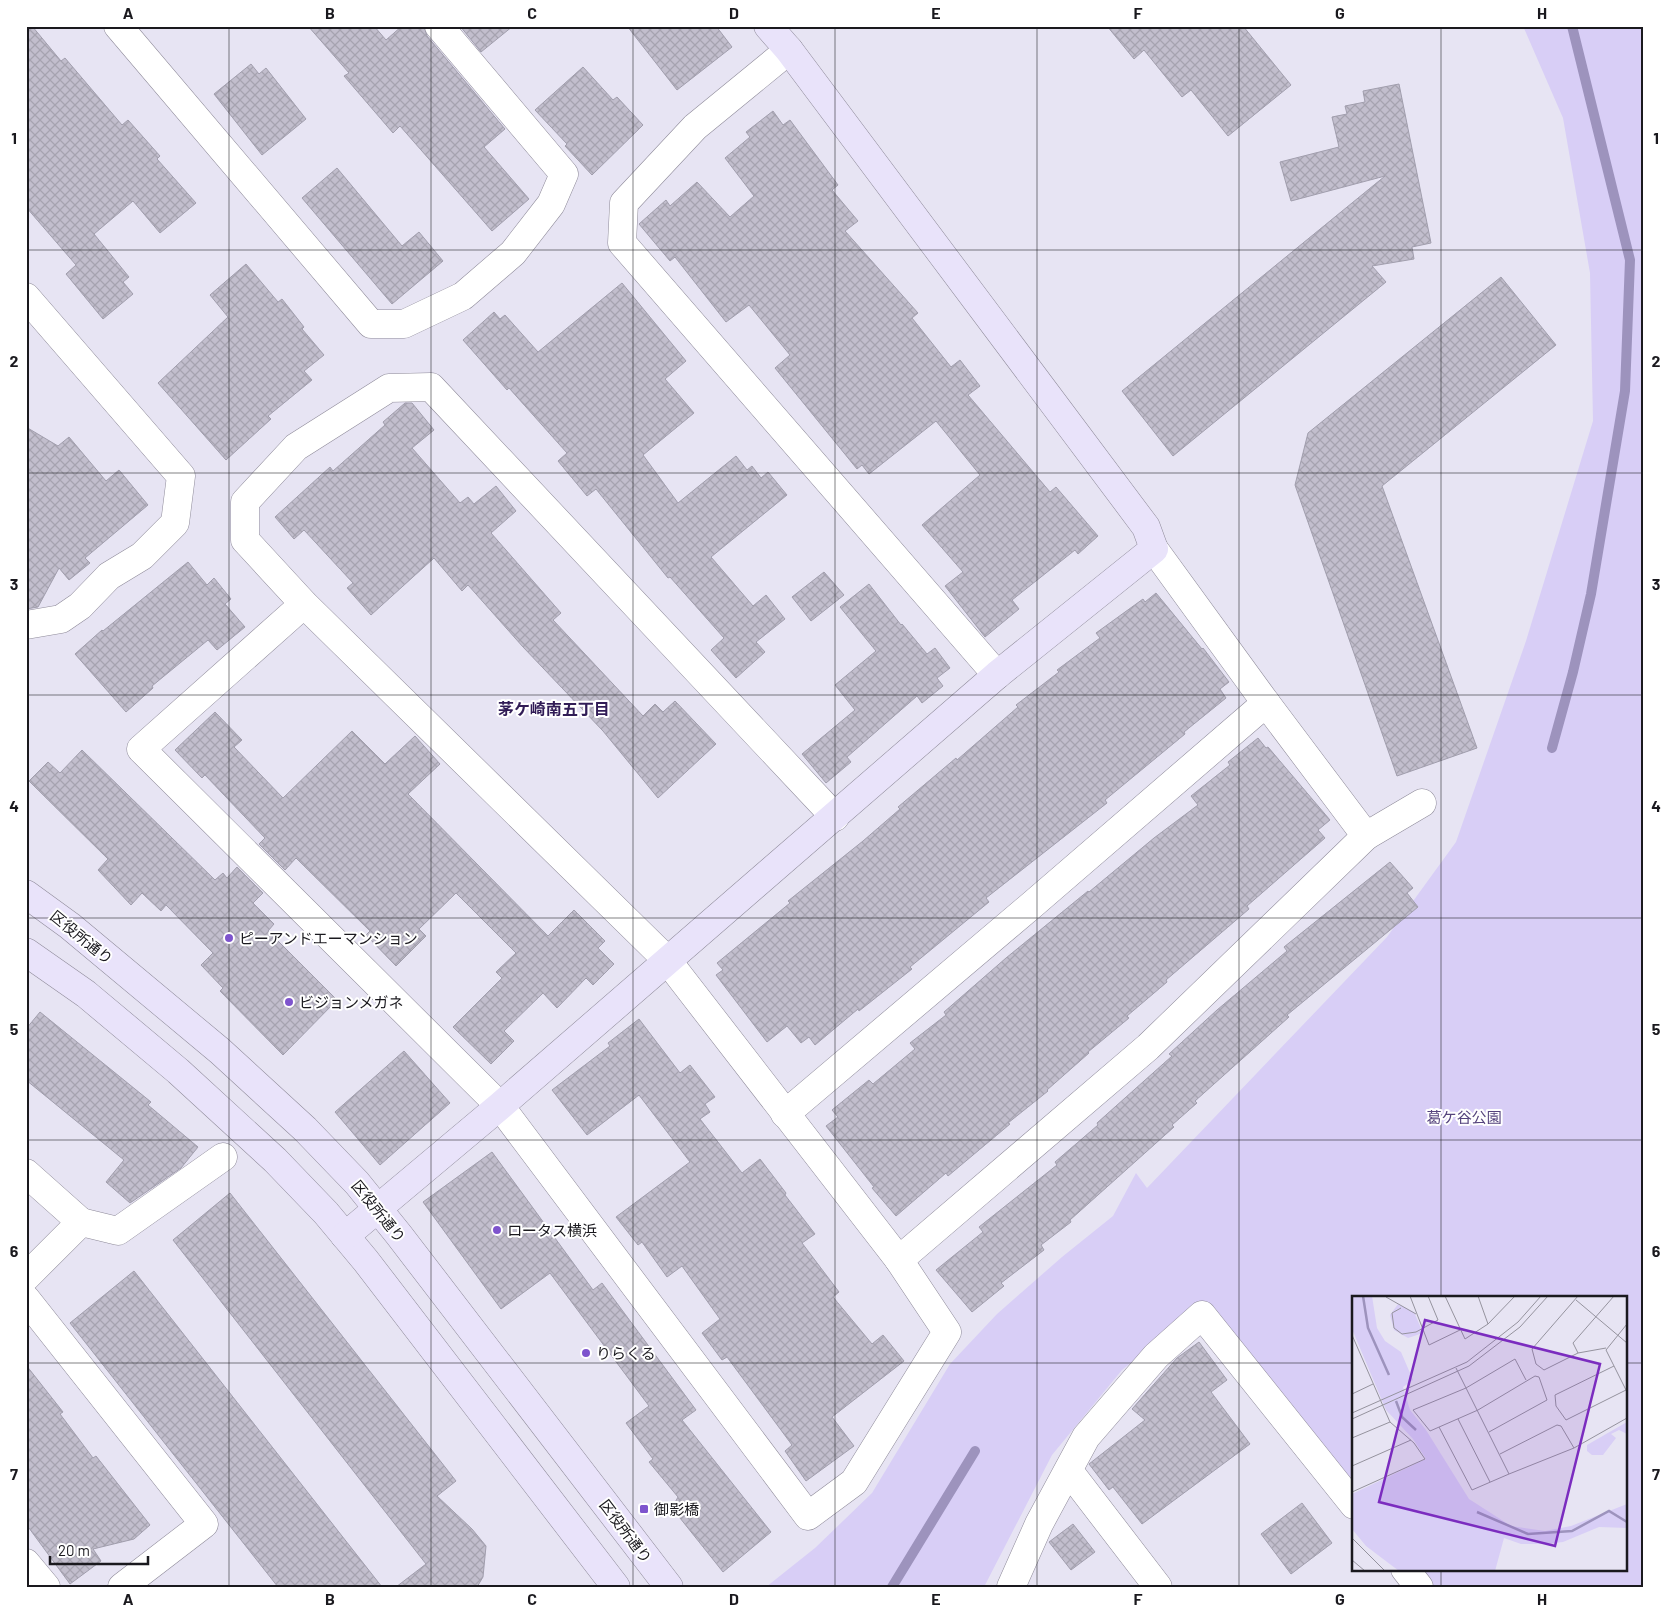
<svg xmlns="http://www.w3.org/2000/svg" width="1670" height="1613" viewBox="0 0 1670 1613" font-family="Barlow,'Noto Sans JP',sans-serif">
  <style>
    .green { fill: #d8cef6 }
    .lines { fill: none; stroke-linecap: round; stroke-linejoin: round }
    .stream { stroke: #9d93bd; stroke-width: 10 }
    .building { fill: url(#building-cross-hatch); stroke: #a19ead }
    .street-casing { stroke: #8e8a99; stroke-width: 29 }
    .secondary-casing { stroke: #8e8a99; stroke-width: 29 }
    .street { stroke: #fff; stroke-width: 28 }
    .secondary { stroke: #e9e3fa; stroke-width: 28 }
    .grid { fill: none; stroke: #1a191e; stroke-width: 1; stroke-opacity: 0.55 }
    .poi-dot { fill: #7e54cd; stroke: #fff; stroke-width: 2 }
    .labels { text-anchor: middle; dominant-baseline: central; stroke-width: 4; stroke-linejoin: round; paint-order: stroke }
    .street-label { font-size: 15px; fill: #1a191e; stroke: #fff }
    .poi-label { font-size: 15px; fill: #1a191e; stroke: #fff; text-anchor: start }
    .park-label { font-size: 15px; fill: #55447d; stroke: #fff }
    .neighbourhood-label { font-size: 16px; font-weight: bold; fill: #311c56; stroke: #fff }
    .inset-river { fill: none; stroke: #9d93bd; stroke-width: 2.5 }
    .inset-road { fill: none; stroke: #95939e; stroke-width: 1 }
    .view { fill: #7b2cbf; fill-opacity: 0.15; stroke: #7b2cbf; stroke-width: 2.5 }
    .inset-edge { fill: none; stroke: #1a191e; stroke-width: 2.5 }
    .neatline { fill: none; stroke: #1a191e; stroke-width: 2 }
    .grid-label { font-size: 16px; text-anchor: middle; font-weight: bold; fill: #1a191e }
  </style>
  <defs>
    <pattern id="building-cross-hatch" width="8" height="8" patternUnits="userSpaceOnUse" patternTransform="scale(1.25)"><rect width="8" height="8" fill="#c2becd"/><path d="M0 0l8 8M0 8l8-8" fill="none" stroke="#a6a3b0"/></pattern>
  </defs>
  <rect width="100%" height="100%" fill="#e7e4f3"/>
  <polygon class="green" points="1523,26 1644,26 1644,1587 1432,1587 1418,1569 1626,1569 1626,1297 1354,1297 1354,1490 1203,1303 1122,1370 1052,1455 984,1587 766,1587 815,1548 872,1493 950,1364 997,1314 1062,1257 1113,1216 1136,1173 1147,1188 1387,937 1456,842 1526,641 1593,421 1590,273 1563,118"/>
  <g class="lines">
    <g class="stream">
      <polyline points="1552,748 1573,672 1591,594 1625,391 1630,260 1572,26"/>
      <polyline points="892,1587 975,1451"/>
    </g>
  </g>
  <g class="building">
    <polygon points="26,26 32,26 61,61 65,58 122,125 128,120 160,156 157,159 196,203 160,233 133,201 94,234 129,277 123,282 133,294 103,319 66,274 76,265 26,207"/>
    <polygon points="308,26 374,26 386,40 402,26 424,26 427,36 505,129 484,147 529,199 492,231 400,126 393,133 344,76 349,73"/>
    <polygon points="460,26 513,26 481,52"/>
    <polygon points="627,26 716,26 732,47 677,90"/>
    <polygon points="1107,26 1243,26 1291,85 1228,136 1191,90 1182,97 1144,50 1134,59"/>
    <polygon points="251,64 259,74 266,68 306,119 262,155 214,94"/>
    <polygon points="583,67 613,100 617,97 643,125 592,175 565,146 567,144 535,110"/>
    <polygon points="1399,84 1431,243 1412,247 1414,259 1372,266 1386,282 1173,456 1122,391 1385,176 1291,201 1280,162 1339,147 1332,117 1347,114 1345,106 1365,102 1363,91"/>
    <polygon points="773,111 783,125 790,120 838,185 832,190 858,221 845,231 918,313 912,318 951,367 960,360 980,386 968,395 1050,492 1056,487 1098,536 1078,554 1075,550 1012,600 1019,609 985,637 945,586 963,572 922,525 980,475 936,421 869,474 862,465 857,469 775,368 790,355 749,305 726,322 675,257 670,261 639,224 666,200 670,206 697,182 730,217 754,196 725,158 750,137 746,132"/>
    <polygon points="337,168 402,246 419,232 443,261 392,304 302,198"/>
    <polygon points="246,264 278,302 282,299 304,327 302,329 324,355 304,371 312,380 268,416 271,419 226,460 158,383 228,317 210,295"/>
    <polygon points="1501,277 1556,345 1382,486 1477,748 1397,776 1295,485 1308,433"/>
    <polygon points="622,283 686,361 665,379 694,413 643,455 678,503 736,456 747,470 752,466 761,478 768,472 787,495 711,557 753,606 766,595 785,619 756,642 765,652 736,678 711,650 724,638 670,577 668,578 596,489 587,496 558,461 567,453 509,388 507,390 463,340 494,312 500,319 505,315 538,352"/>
    <polygon points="405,403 412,403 434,430 412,448 460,503 468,497 474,504 496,486 516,511 491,533 561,613 553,620 643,716 655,704 663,712 675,701 716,744 658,798 603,731 523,647 468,585 462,591 434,558 371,615 347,588 353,583 304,530 294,539 275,517 330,467 333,471 385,425 383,422"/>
    <polygon points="26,427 58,446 69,437 106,481 119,470 148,505 85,558 90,563 69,580 59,568 38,607 26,609"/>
    <polygon points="188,562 207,585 214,578 231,599 225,604 245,627 217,650 208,640 152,686 153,688 126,712 75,654 102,630 103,631"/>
    <polygon points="824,572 844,595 811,621 792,597"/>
    <polygon points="869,584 901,625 902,624 927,654 935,648 950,668 937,678 943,686 922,703 917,696 847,757 851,762 826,783 802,754 855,710 835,685 876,651 840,607"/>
    <polygon points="1156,593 1202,649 1203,648 1229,682 1220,689 1226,698 1184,732 1185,734 1105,800 1107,803 986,898 989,902 910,967 912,969 859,1011 858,1009 815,1045 809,1037 801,1043 787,1026 767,1042 716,975 723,970 717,963 790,903 788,901 863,841 900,809 898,807 956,758 957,760 1018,707 1016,705 1059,672 1057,670 1100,638 1096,633 1143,599 1145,602"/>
    <polygon points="215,712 242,740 234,747 283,798 352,731 385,764 415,736 440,764 408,794 548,936 574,910 605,941 598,948 614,964 593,985 586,978 557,1008 543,993 504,1031 514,1041 491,1064 453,1027 502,978 496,972 516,953 456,893 419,929 426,936 396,966 366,935 370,931 296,858 285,870 259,844 265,838 205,775 202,778 175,750"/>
    <polygon points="1258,738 1266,748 1268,747 1330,820 1318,830 1325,838 1247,906 1249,909 1166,980 1167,982 1127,1016 1129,1018 1088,1052 1089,1053 1047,1090 1048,1091 1008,1123 1010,1124 948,1176 946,1173 896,1216 872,1188 874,1187 826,1126 838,1117 832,1110 869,1080 873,1084 915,1049 910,1043 946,1015 944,1012 1006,958 1088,891 1089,892 1154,838 1198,805 1191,796 1230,765 1228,762"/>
    <polygon points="82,750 215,880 223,873 227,878 237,867 263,893 253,903 274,924 268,931 337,1000 283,1055 220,991 223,988 201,965 213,953 166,905 161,911 142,893 131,905 98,870 108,859 29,781 48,762 60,773"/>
    <polygon points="1390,862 1413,888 1407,893 1418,907 1287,1015 1289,1017 1195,1101 1197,1103 1172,1125 1174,1127 1070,1220 1071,1222 1041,1245 1044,1250 1001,1283 1004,1286 972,1312 936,1270 983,1232 979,1227 1057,1165 1055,1162 1098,1125 1097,1123 1172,1056 1169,1054 1217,1010 1287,951 1284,947"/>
    <polygon points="40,1012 151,1102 148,1105 198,1147 181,1168 130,1203 106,1182 124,1160 26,1080 26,1029"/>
    <polygon points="639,1019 680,1073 690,1065 715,1097 705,1104 710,1112 700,1119 742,1173 760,1159 786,1193 785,1195 815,1234 802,1243 839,1292 833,1297 872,1344 883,1335 904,1361 832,1417 854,1446 806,1481 785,1451 792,1445 727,1357 722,1360 702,1333 720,1319 682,1266 667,1277 642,1242 638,1245 616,1217 690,1162 639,1095 587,1135 552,1090 610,1046 608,1043"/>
    <polygon points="404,1051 450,1103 380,1165 335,1112"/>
    <polygon points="492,1152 593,1290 602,1283 696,1410 682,1420 771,1532 723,1572 672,1508 678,1497 649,1462 653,1459 626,1423 649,1406 550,1273 501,1309 423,1202"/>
    <polygon points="230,1193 456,1481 437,1496 472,1529 486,1546 483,1577 477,1587 396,1587 426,1564 173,1240"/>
    <polygon points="134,1271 382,1587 278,1587 70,1323"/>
    <polygon points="1199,1342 1227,1380 1211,1392 1250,1444 1142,1524 1113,1487 1109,1490 1089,1464 1145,1420 1132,1409 1177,1358"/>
    <polygon points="26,1365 63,1412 60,1414 93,1458 96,1456 150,1525 134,1539 93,1549 101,1561 70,1584 26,1524"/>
    <polygon points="1302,1503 1332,1543 1291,1574 1261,1534"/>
    <polygon points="1073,1524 1095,1552 1071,1570 1049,1542"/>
  </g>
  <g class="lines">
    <g class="street-casing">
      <g id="street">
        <polyline points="118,26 371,324 404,324 463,296 513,253 551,204 564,174 439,26"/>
        <polyline points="789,50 695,127 624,203 622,243 997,675"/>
        <polyline points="26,297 181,476 175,523 142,556 109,576 80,606 61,619 26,625"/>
        <polyline points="304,604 141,749 500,1106 808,1516 854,1482 947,1332 899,1260 667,960 304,604 245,540 245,502 296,447 389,388 431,387 835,817"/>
        <polyline points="1366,836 1422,803"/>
        <polyline points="785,1114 1033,904 1266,703"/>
        <polyline points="26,1173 81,1222 26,1277"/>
        <polyline points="81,1222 118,1231 223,1157"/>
        <polyline points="899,1260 1148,1047 1366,836 1266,703 1154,549"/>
        <polyline points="26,1299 204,1524 122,1587"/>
        <polyline points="1069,1471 1158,1587"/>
        <polyline points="26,1563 46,1587"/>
        <polyline points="1405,1569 1419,1587"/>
        <polyline points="1011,1587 1039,1524 1086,1437 1156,1356 1202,1315 1354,1505"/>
      </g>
    </g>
    <g class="secondary-casing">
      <g id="secondary">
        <polyline points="26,894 70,926 220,1051 305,1129 357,1183 399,1235 669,1587"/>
        <polyline points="26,952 86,994 178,1071 275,1160 326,1213 366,1261 616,1587"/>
        <polyline points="345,1236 500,1106 997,675 1154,549 1146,527 789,50 768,26"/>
      </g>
    </g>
    <use href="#street" class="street"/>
    <use href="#secondary" class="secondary"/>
  </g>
  <path class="grid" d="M229 26V1587M431 26V1587M633 26V1587M835 26V1587M1037 26V1587M1239 26V1587M1441 26V1297M26 250H1644M26 473H1644M26 695H1644M26 918H1644M26 1140H1644M26 1363H1354M1626 1363H1644M1441 1569V1587"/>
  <g class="poi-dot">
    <circle cx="229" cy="938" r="5"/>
    <circle cx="289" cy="1002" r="5"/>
    <circle cx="497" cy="1230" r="5"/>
    <circle cx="586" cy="1353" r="5"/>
    <rect x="639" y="1504" width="10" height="10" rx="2.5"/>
  </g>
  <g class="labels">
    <g class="street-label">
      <text transform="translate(82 937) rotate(39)">区役所通り</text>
      <text transform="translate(379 1211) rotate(51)">区役所通り</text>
      <text transform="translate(626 1531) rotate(53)">区役所通り</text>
    </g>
    <g class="poi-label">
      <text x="239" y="938">ピーアンドエーマンション</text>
      <text x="299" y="1002">ビジョンメガネ</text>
      <text x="507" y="1230">ロータス横浜</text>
      <text x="596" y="1353">りらくる</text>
      <text x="654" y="1509">御影橋</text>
    </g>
    <g class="park-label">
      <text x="1464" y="1117">葛ケ谷公園</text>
    </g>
    <g class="neighbourhood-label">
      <text x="554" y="708">茅ケ崎南五丁目</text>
    </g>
  </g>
  <g transform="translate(1352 1296)">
    <rect width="275" height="275" fill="#e7e4f3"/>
    <path d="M0 0H20L25 32 33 45 49 56 61 84 51 91 58 114 74 134 117 203 159 230 193 235 219 230 275 208V232L247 231 211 246 194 248H169L152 242 143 275H47L14 250 0 233V198L74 163 61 143 34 114 0 33ZM46 8 62 16 71 37 56 42 42 34 38 19ZM275 126V138L267 134 259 138 264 142 251 159H240L235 155V149Z" fill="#d8cef6"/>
    <path class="inset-river" d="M11 0 16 32 37 79M44 105 50 121 64 134M125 216 176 238 220 235 257 215 275 226"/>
    <path class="inset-road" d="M58 0 77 49 108 34M93 0 113 43 136 28 163 0M126 0 136 28M226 0 180 53 184 68 192 74 226 57 254 52M34 1 64 18M224 4 275 47M49 12 40 17 42 32 50 38 64 36 86 24 76 0M275 28 254 54 275 96M0 39 38 126 62 147 73 163 0 196M226 57 221 47 262 0M262 70 203 99 204 110 214 124 274 94M104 72 157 178 222 152 275 122M0 98 21 88M0 117 115 66 166 26 189 0M0 123 117 70 168 31 196 0M106 123 138 186M87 131 120 194 157 178M137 136 195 104 187 81 183 80 126 114 78 135 61 114 114 92 163 63 174 84M0 142 38 126M148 158 205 129 209 130 222 152M0 170 59 144M0 242 33 275M0 264 13 275"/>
    <path class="view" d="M73 24 248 68 203 250 27 206Z"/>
    <rect width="275" height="275" class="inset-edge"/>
  </g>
  <rect width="1670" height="1613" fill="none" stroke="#ffffff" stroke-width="55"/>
  <path d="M50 1556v8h98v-8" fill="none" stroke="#1a191e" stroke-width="2.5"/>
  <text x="58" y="1556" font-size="15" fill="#1a191e" stroke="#ffffff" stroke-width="4" paint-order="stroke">20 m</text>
  <rect x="28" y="28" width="1614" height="1558" class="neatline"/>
  <g class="grid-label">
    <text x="128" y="19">A</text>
    <text x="330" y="19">B</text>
    <text x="532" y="19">C</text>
    <text x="734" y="19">D</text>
    <text x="936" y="19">E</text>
    <text x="1138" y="19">F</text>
    <text x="1340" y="19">G</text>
    <text x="1542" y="19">H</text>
    <text x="14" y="144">1</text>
    <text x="1656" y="144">1</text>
    <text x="14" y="367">2</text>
    <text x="1656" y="367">2</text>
    <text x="14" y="590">3</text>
    <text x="1656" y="590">3</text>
    <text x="14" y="812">4</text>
    <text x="1656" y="812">4</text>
    <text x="14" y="1035">5</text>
    <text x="1656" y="1035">5</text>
    <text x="14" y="1257">6</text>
    <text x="1656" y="1257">6</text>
    <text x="14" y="1480">7</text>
    <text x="1656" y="1480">7</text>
    <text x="128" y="1605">A</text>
    <text x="330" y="1605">B</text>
    <text x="532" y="1605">C</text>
    <text x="734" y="1605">D</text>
    <text x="936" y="1605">E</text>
    <text x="1138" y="1605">F</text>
    <text x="1340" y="1605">G</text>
    <text x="1542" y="1605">H</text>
  </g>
</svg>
